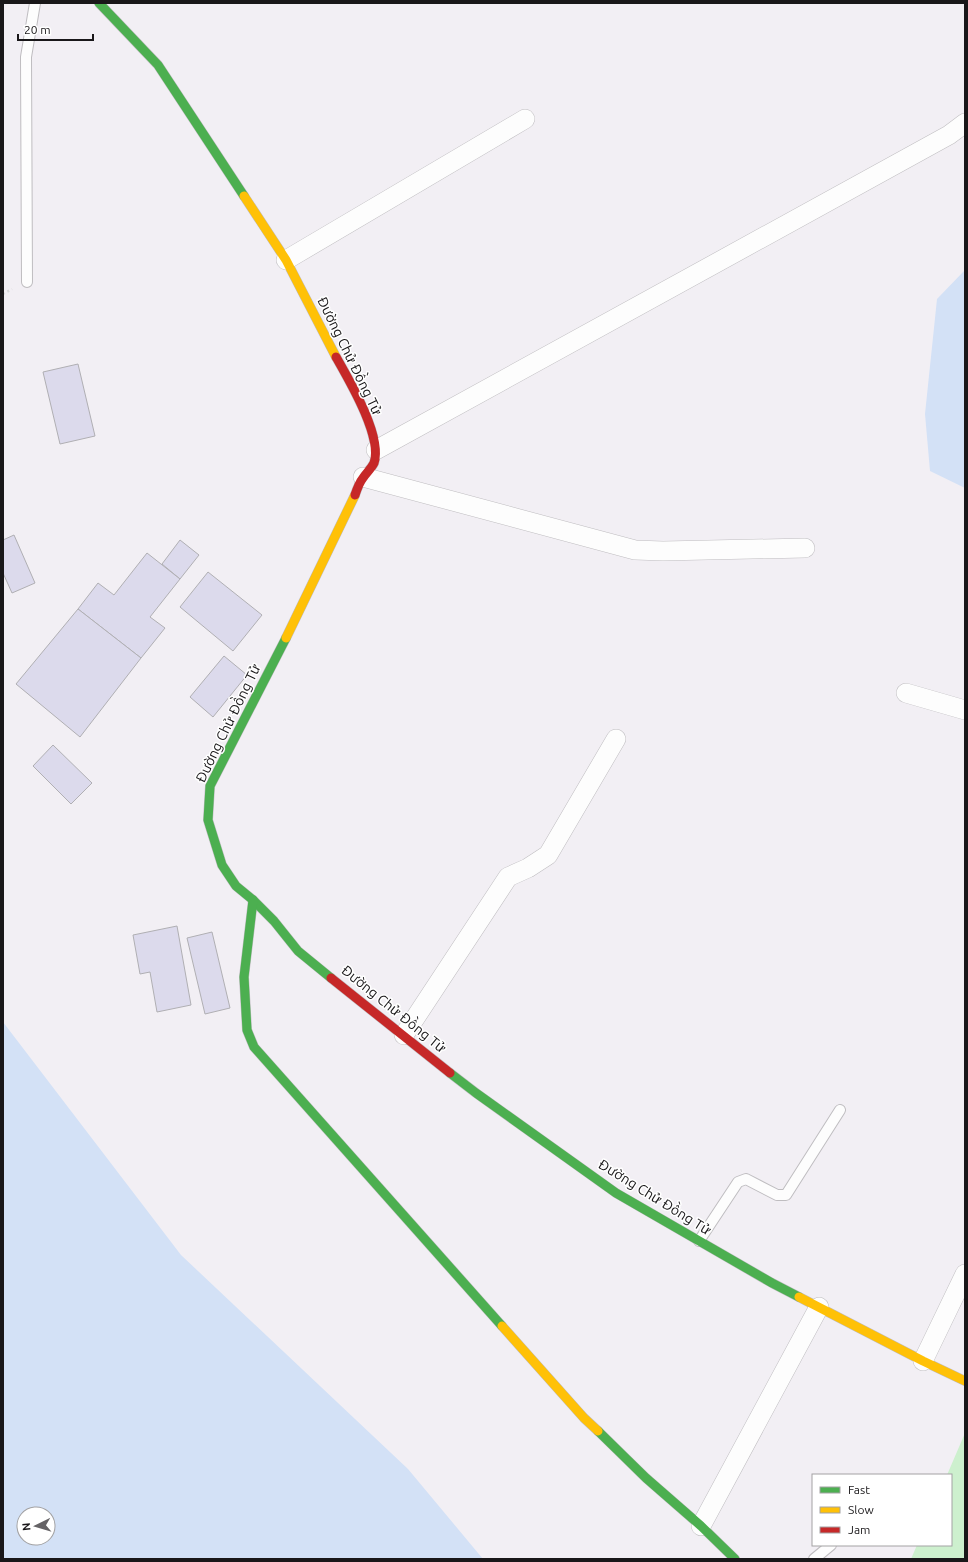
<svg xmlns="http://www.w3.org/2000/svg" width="968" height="1562" viewBox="0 0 968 1562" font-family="Ubuntu,sans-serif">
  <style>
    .green { fill: #cdf0ce }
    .water { fill: #d3e1f6; fill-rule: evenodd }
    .building { fill: #dcdaec; stroke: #b0afb3 }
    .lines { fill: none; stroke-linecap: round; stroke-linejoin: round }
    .lane-casing { stroke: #bfbdc0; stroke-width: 12 }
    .street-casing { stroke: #bfbdc0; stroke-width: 20 }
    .fast-casing { stroke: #bfbdc0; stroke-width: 10 }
    .slow-casing { stroke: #bfbdc0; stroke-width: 10 }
    .jam-casing { stroke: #bfbdc0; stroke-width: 10 }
    .path { stroke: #d8d8d9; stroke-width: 2.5; stroke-dasharray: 2 3; stroke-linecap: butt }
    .lane { stroke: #fdfdfd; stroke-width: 10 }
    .street { stroke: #fdfdfd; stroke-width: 19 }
    .fast { stroke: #4caf50; stroke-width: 9 }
    .slow { stroke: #ffc107; stroke-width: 9 }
    .jam { stroke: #c62828; stroke-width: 9 }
    .labels { text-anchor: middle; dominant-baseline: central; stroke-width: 3; stroke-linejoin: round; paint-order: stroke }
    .street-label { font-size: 14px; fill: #191719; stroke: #fff }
  </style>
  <rect width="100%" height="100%" fill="#f2eff4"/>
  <polygon class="green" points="965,1433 965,1559 911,1559 917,1545 951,1545 951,1475 947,1475"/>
  <g class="water">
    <polygon points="965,270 965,488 930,471 925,414 937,299"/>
    <path d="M3 1022 181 1255 408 1469 483 1559H3ZM24 1514H48V1538H24Z"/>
  </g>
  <g class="building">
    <polygon points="78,364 95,436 60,444 43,372"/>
    <polygon points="14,535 35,583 12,593 3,573 3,540"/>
    <polygon points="180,540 199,555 180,579 162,564"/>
    <polygon points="147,553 180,579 150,617 165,628 141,658 78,609 98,583 114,595"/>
    <polygon points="208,572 262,615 233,651 180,607"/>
    <polygon points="78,609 141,658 80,737 16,684"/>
    <polygon points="224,656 247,675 213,717 190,697"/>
    <polygon points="53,745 92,783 71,804 33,766"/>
    <polygon points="177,926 191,1005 157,1012 150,972 140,974 133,935"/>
    <polygon points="212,932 230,1008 205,1014 187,938"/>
  </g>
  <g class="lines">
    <g class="lane-casing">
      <g id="lane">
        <polyline points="27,282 26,57 35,3"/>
        <polyline points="699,1241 738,1182 746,1179 777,1195 786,1195 840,1110"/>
        <polyline points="814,1559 831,1545"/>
      </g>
    </g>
    <g class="street-casing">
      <g id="street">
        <polyline points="286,260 525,119"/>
        <polyline points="376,450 949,135 965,123"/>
        <polyline points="363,477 635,550 663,551 805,548"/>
        <polyline points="906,693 965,710"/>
        <polyline points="404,1035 508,877 528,868 548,855 616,739"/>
        <polyline points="923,1361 965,1274"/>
        <polyline points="701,1526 819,1307"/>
      </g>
    </g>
    <g class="fast-casing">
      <g id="fast">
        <polyline points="99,3 158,65 244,196"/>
        <polyline points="286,638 210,786 208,820 222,865 236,886 253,900 274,921 298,951 331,978"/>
        <polyline points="253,900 244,977 247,1030 254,1047 502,1326"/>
        <polyline points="450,1073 476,1093 616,1193 772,1283 799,1297"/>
        <polyline points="598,1431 646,1478 701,1526 735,1559"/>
      </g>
    </g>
    <g class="slow-casing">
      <g id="slow">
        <polyline points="244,196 286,260 336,357"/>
        <polyline points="286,638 355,495"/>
        <polyline points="799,1297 923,1361 965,1381"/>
        <polyline points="502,1326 584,1418 598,1431"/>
      </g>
    </g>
    <g class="jam-casing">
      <g id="jam">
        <path d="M336 357C349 380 383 437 374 463 371 469 366 473 363 478 359 483 357 489 355 495"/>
        <polyline points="331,978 450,1073"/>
      </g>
    </g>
    <polyline class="path" points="3,294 12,289"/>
    <use href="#lane" class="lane"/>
    <use href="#street" class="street"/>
    <use href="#fast" class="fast"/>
    <use href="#slow" class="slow"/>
    <use href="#jam" class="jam"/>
  </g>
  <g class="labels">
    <g class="street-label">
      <text transform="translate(350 356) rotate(64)">Đường Chử Đồng Tử</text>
      <text transform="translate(228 723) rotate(-64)">Đường Chử Đồng Tử</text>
      <text transform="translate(394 1009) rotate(39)">Đường Chử Đồng Tử</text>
      <text transform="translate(655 1197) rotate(32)">Đường Chử Đồng Tử</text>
    </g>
  </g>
  <rect width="968" height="1562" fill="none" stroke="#191719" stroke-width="8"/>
  <rect x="812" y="1474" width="140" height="72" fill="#ffffff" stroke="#a3a2a3"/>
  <rect x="820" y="1487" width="20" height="6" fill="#4caf50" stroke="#a3a2a3"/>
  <text x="848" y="1494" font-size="12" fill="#191719">Fast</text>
  <rect x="820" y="1507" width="20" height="6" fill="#ffc107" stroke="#a3a2a3"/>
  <text x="848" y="1514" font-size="12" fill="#191719">Slow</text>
  <rect x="820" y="1527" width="20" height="6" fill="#c62828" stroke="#a3a2a3"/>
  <text x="848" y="1534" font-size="12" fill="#191719">Jam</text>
  <g transform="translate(36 1526) rotate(265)"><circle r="19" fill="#ffffff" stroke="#a3a2a3"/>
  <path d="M0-3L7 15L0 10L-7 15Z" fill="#656366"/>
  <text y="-6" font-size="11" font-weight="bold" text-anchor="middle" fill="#191719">N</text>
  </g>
  <path d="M18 34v6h75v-6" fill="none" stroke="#191719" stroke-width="2"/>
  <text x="24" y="34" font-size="12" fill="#191719" stroke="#ffffff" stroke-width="3" paint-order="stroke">20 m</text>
</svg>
